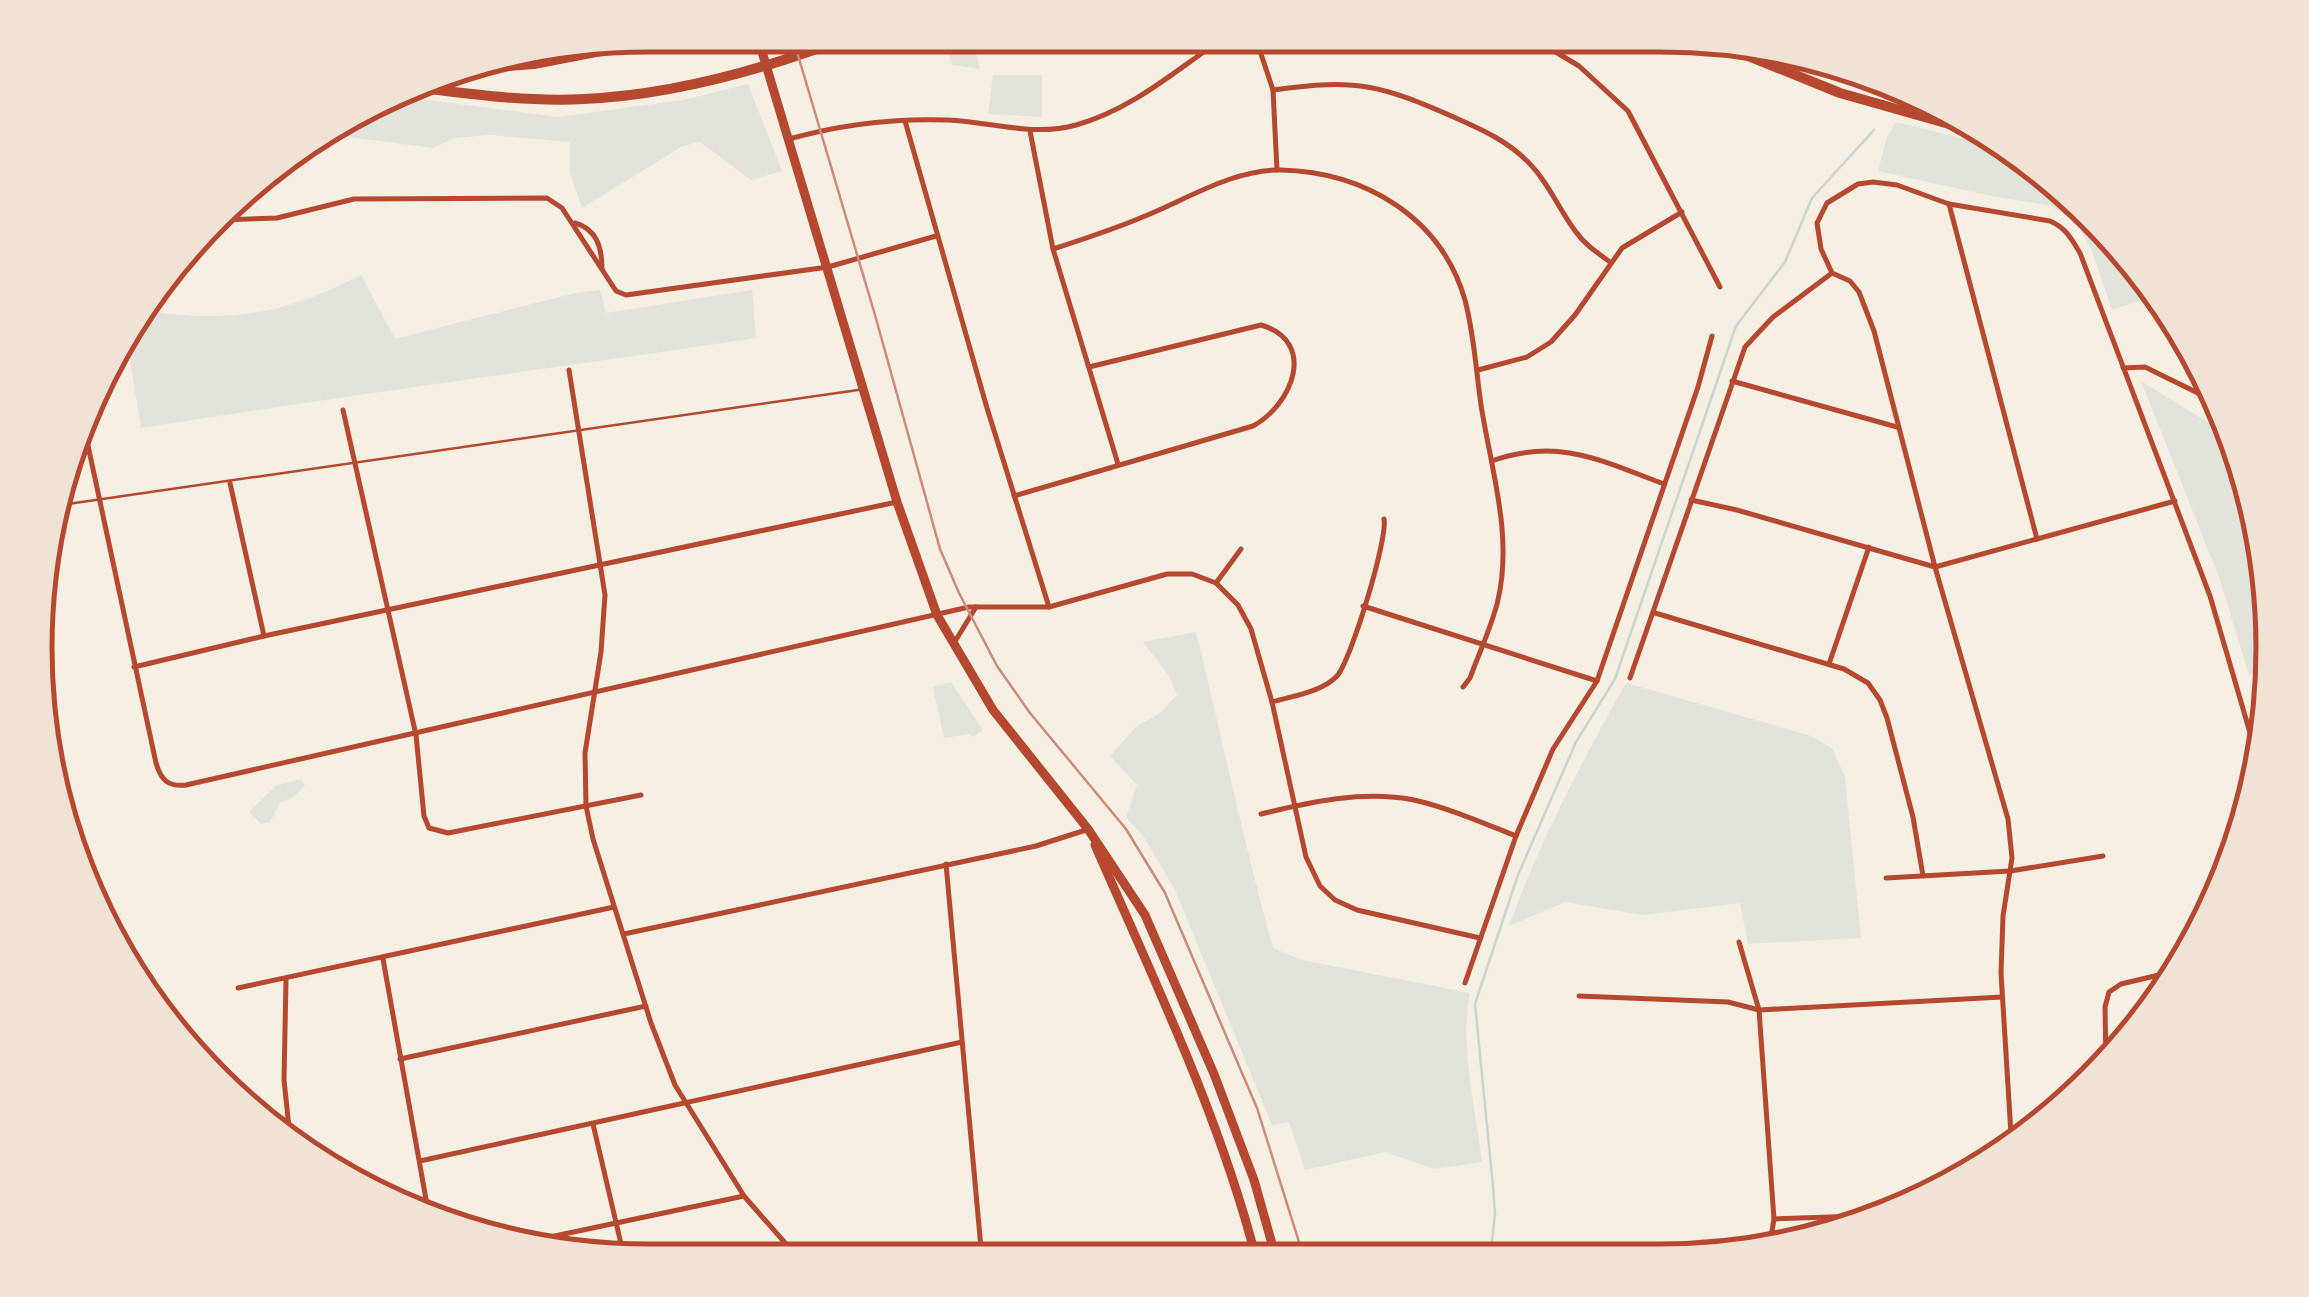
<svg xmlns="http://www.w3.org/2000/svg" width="2309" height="1297" viewBox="0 0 2309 1297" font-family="'DM Sans',sans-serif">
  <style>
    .green { fill: #e2e4dc }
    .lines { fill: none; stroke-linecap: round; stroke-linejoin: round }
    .stream { stroke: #c9d6d2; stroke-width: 2.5 }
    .service { stroke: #b5482f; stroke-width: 2.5 }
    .minor { stroke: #b5482f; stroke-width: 5 }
    .primary { stroke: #b5482f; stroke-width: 9 }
    .motorway { stroke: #b5482f; stroke-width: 10 }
    .tram { stroke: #cf8b77; stroke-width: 2.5 }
    .rim { fill: none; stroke: #b5482f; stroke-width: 5 }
  </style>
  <rect width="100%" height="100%" fill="#f6efe4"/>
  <g class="green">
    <polygon points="944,35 971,35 980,69 952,65"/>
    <polygon points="1785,53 1857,67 1968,117 1870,93"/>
    <polygon points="993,75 1042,75 1042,117 988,114"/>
    <polygon points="748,84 782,171 751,180 700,142 683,146 582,208 570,173 570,142 491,135 454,138 433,148 326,134 397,96 558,117 683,100"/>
    <polygon points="1896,122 2003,148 2148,275 2164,309 2148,298 2112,310 2092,251 2075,220 2049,205 1996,197 1878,171 1887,137"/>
    <path d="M361 275 395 339 575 293 600 290 606 313 752 290 756 338C551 369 346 395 141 428L126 335 137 310C227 323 280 317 361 275Z"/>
    <polygon points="2141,381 2212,425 2221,425 2253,490 2265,671 2249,675 2220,580"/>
    <path d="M1196 632C1222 738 1244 844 1273 948L1302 960 1470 993C1459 1042 1476 1111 1482 1162L1435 1169 1385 1152 1305 1170 1289 1122 1272 1125 1175 890 1144 837 1126 817 1137 785 1110 756 1137 726 1160 713 1177 695 1169 676 1143 642Z"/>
    <polygon points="951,682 983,730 973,737 969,734 944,738 933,687"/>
    <path d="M1626 683 1811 736 1832 748 1845 777 1861 938 1748 944 1740 903 1643 915 1565 902 1509 926C1540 841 1582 761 1626 683Z"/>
    <polygon points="301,779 305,785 295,796 280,803 270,822 261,824 249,812 275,786"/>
  </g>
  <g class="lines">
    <polyline class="stream" points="1490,1258 1495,1214 1493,1186 1475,1004 1518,875 1576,742 1615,679 1736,326 1785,262 1812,198 1874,130"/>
    <polyline class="service" points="54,506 858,390"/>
    <g class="minor">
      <polyline points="1255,36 1273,90 1277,170"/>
      <polyline points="1529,36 1579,66 1628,111 1720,287"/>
      <path d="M1273 90C1358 78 1381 85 1458 119 1483 130 1509 142 1529 163 1549 183 1559 210 1576 232 1585 245 1598 253 1610 262"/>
      <polyline points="905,121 987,408 1049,607"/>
      <polyline points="1030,131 1053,249 1118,464"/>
      <path d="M789 139C842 124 893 118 948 120 992 122 1032 137 1076 125 1134 109 1178 68 1227 36"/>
      <polyline points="1949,204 2037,539"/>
      <polyline points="221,220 277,218 354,199 547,198 562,208 616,291 626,295 828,267 936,236"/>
      <path d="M575 223C597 229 602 248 602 269"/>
      <path d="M1053 249C1084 239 1115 229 1145 216 1187 199 1234 169 1281 170 1365 172 1441 217 1465 300 1474 334 1476 370 1481 405 1491 469 1513 535 1498 600 1492 626 1479 653 1470 678L1463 687"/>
      <polyline points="2123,368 2145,367 2208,398"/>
      <polyline points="569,370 605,595 601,652 585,753 586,806 593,839 651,1023 675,1085 744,1196 800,1260"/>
      <polyline points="1478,370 1527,357 1551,342 1575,315 1622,248 1682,212"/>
      <polyline points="1732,381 1897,427"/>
      <polyline points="343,410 416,735 424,816 429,828 448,833 641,795"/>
      <path d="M84 427 156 763C161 780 168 787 186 785L969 607H1049L1167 574H1192L1216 583 1238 605 1251 629 1272 702 1306 857 1320 886 1335 900 1357 910 1480 938"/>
      <path d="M1492 461C1559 437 1602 461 1664 484"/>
      <polyline points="230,483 264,636"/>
      <path d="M1014 496 1253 426C1292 405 1318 342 1261 325L1089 367"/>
      <polyline points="1691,500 1737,510 1935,567 2175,501"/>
      <polyline points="1216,583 1241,549"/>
      <polyline points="1363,606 1597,681"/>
      <polyline points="1655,613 1844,669 1868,683 1880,700 1887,718 1913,817 1923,876"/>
      <polyline points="954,643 976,607"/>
      <polyline points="1829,664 1869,547"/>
      <polyline points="134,667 264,636 897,502"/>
      <polyline points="1630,678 1745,347 1773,317 1832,273"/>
      <path d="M1272 702C1292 696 1322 692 1337 676 1351 660 1388 539 1384 519"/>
      <path d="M1261 814C1310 802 1363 790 1414 800 1449 808 1483 823 1516 836"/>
      <polyline points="946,864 982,1259"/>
      <polyline points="1886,878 2010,871 2103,856"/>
      <polyline points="624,934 1036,846 1086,830"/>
      <polyline points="1739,942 1759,1010 1774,1219 1769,1250"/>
      <polyline points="383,959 429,1216"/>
      <polyline points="286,980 284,1080 290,1137"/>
      <polyline points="1465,983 1516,836 1553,749 1597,681 1698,387 1712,336"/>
      <polyline points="238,988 614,907"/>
      <polyline points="1579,996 1728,1002 1759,1010 2002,997"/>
      <polyline points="400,1059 646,1006"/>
      <polyline points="2106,1067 2105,1007 2109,992 2121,984 2180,970"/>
      <polyline points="593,1124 625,1261"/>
      <path d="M2012 1150 2001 973 2003 916 2012 858 2008 819 1935 567 1874 331 1859 292 1850 281 1832 273 1821 249 1817 223 1827 203 1858 184 1873 182 1897 185 1949 204 2050 221C2066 228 2071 238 2080 253L2210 596 2258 760"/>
      <polyline points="420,1161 962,1042"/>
      <polyline points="1774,1219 1888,1215"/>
      <polyline points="512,1245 744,1196"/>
    </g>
    <g class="primary">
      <polyline points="757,35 897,502 937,615 993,710 1088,829 1145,915 1214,1074 1254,1180 1276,1258"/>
      <path d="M1095 845C1154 980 1219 1115 1256 1258"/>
    </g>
    <g class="motorway">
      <polyline points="1699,36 1840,93 1988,135"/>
      <polyline points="446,71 534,64 683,35"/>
      <path d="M414 87C471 94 527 102 584 99 675 95 769 68 854 35"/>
    </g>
    <polyline class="tram" points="792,35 875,315 940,549 959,593 997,666 1030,713 1126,829 1165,893 1257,1108 1304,1258"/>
  </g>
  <path d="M0 0H2309V1297H0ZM648 52H1660A596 596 0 0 1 2256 648V648A596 596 0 0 1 1660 1244H648A596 596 0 0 1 52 648V648A596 596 0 0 1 648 52Z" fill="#f1e2d6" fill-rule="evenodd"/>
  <path class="rim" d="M648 52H1660A596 596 0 0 1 2256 648V648A596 596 0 0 1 1660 1244H648A596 596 0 0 1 52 648V648A596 596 0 0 1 648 52Z"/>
</svg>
